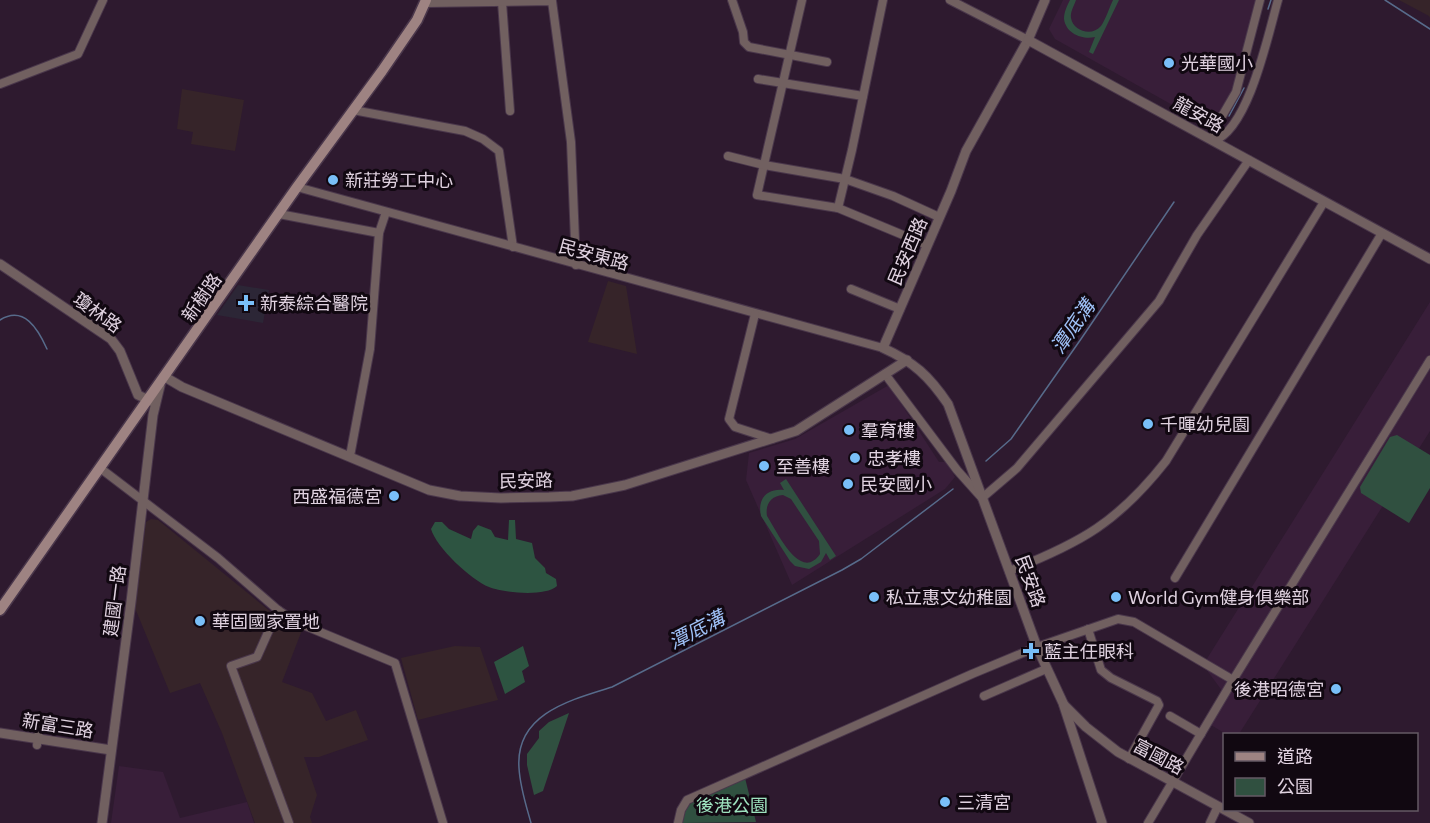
<svg xmlns="http://www.w3.org/2000/svg" width="1430" height="823" viewBox="0 0 1430 823" font-family="Commissioner,'Noto Sans TC',sans-serif">
  <style>
    .built { fill: #381e39 }
    .industrial { fill: #362429 }
    .medical { fill: #2c2636 }
    .green { fill: #305040; fill-rule: evenodd }
    .forest { fill: #2d5441 }
    .lines { fill: none; stroke-linecap: round; stroke-linejoin: round }
    .stream { stroke: #576b8b; stroke-width: 1.5 }
    .minor-casing { stroke: #4a374b; stroke-width: 10 }
    .tertiary-casing { stroke: #4a374b; stroke-width: 11 }
    .secondary-casing { stroke: #4a374b; stroke-width: 13 }
    .minor { stroke: #716060; stroke-width: 8 }
    .tertiary { stroke: #716060; stroke-width: 9 }
    .secondary { stroke: #9e8382; stroke-width: 10 }
    .poi-dot { fill: #79bff8; stroke: #110811; stroke-width: 2 }
    .labels { text-anchor: middle; dominant-baseline: central; stroke-width: 6; stroke-linejoin: round; paint-order: stroke }
    .poi-label { font-size: 18px; fill: #e0d2e0; stroke: #110811; text-anchor: start }
    .street-label { font-size: 18px; fill: #e0d2e0; stroke: #110811 }
    .park-label { font-size: 18px; fill: #9ee3bf; stroke: #110811 }
    .water-label { font-size: 20px; font-style: italic; fill: #9fc1f7; stroke: #110811 }
  </style>
  <rect width="100%" height="100%" fill="#2e1a2f"/>
  <g class="built">
    <polygon points="1063,0 1257,0 1233,89 1209,128 1176,107 1055,39 1049,29"/>
    <polygon points="1430,302 1430,431 1239,734 1226,734 1206,722 1223,692 1203,665"/>
    <polygon points="889,385 939,462 946,462 955,477 945,489 792,585 746,480 749,453 795,439"/>
    <polygon points="119,766 163,772 180,818 247,802 254,823 111,823"/>
  </g>
  <g class="industrial">
    <polygon points="1399,0 1430,0 1430,18 1429,16"/>
    <polygon points="182,89 244,100 235,151 191,144 193,132 177,129"/>
    <polygon points="608,281 626,286 637,354 588,342"/>
    <polygon points="151,519 158,520 282,621 302,630 282,682 312,693 326,721 356,710 368,740 319,757 304,757 317,795 310,817 312,823 255,823 222,733 200,683 170,693 135,608 146,522"/>
    <polygon points="455,646 480,647 498,700 418,720 401,658"/>
  </g>
  <polygon class="medical" points="238,285 269,290 263,323 217,315"/>
  <g class="green">
    <path d="M1070 0H1076C1074 6 1070 12 1071 18 1073 31 1092 37 1101 26 1106 19 1109 8 1113 0H1119L1093 54 1089 52 1095 37C1083 40 1066 34 1064 19 1064 12 1067 6 1070 0Z"/>
    <polygon points="1397,435 1430,455 1430,488 1409,523 1361,493 1360,487 1390,437"/>
    <path d="M786 479 836 556 830 560 826 553 821 562 809 569 795 566 790 561 761 516C757 499 767 488 784 490L780 483ZM783 495 791 499 819 541 820 554C800 583 777 531 767 516 765 504 771 496 783 495Z"/>
    <polygon points="569,713 543,791 534,795 527,765 527,754 539,738 539,731 549,722"/>
    <polygon points="745,778 756,822 680,823 689,803"/>
  </g>
  <g class="forest">
    <path d="M509 520H515L516 539 532 543 535 558 545 568 546 573 556 579 557 586C545 597 504 593 489 587 471 580 436 547 431 529L435 522H442L449 529 471 539 473 531 478 525 491 530 495 537 508 540Z"/>
    <polygon points="523,646 529,666 522,671 525,682 505,694 494,662"/>
  </g>
  <g class="lines">
    <g class="stream">
      <polyline points="1385,0 1430,29"/>
      <polyline points="1268,9 1271,0"/>
      <polyline points="1229,116 1244,88"/>
      <path d="M0 320C24 305 38 329 47 349"/>
      <polyline points="986,461 1011,439 1081,339 1174,202"/>
      <path d="M531 823C526 805 520 787 519 768 515 714 570 700 612 687L842 570 861 559 953 489"/>
    </g>
    <g class="minor-casing">
      <g id="minor">
        <polyline points="732,0 743,32 744,42 749,47 827,62"/>
        <polyline points="802,0 757,195 838,208 927,245"/>
        <polyline points="950,0 1028,40"/>
        <path d="M1260 0 1236 92 1214 130V141C1249 128 1268 35 1278 0"/>
        <polyline points="502,2 510,111"/>
        <polyline points="425,3 552,1 571,142 576,265"/>
        <polyline points="758,79 863,96"/>
        <polyline points="0,84 78,54 103,0"/>
        <polyline points="353,110 465,131 483,139 499,151 513,247"/>
        <polyline points="728,156 764,165 845,179 893,196 939,217"/>
        <polyline points="297,187 883,348"/>
        <polyline points="838,208 852,150 883,0"/>
        <polyline points="279,214 379,233"/>
        <polyline points="851,289 900,309"/>
        <polyline points="755,314 729,419 735,427 772,439"/>
        <polyline points="885,374 957,470 982,498 1017,468 1159,301 1197,235 1249,160"/>
        <polyline points="350,456 370,349 379,233 386,212"/>
        <polyline points="100,468 218,558 278,610 296,622 395,663 443,823"/>
        <path d="M1009 571C1081 543 1118 522 1166 461L1324 202"/>
        <polyline points="1175,578 1382,233"/>
        <polyline points="278,610 257,657 231,666 289,823"/>
        <polyline points="1088,629 1101,670 1111,678 1157,701 1159,705 1129,759"/>
        <polyline points="984,696 1046,669"/>
        <polyline points="1170,716 1201,734"/>
        <polyline points="37,745 39,730"/>
        <polyline points="678,823 681,810 687,800 972,674 1037,647 1118,619 1134,622 1233,680"/>
        <polyline points="1148,823 1233,680 1430,360"/>
        <polyline points="1210,823 1218,806"/>
      </g>
    </g>
    <g class="tertiary-casing">
      <g id="tertiary">
        <path d="M1045 0 1028 40 966 151 951 191 883 348C914 362 929 376 948 404L1037 647 1063 703 1102 823"/>
        <polyline points="1028,40 1430,259"/>
        <polyline points="0,264 111,339 120,351 138,395 153,402"/>
        <polyline points="165,377 182,387 429,490 460,496 501,498 549,497 572,496 625,485 796,431 907,360"/>
        <polyline points="1064,705 1086,727 1118,752 1249,823"/>
        <polyline points="0,733 111,750"/>
        <polyline points="102,823 131,602 153,415 160,386"/>
      </g>
    </g>
    <g class="secondary-casing">
      <polyline id="secondary" points="0,610 297,187 382,71 417,20 426,0"/>
    </g>
    <use href="#minor" class="minor"/>
    <use href="#tertiary" class="tertiary"/>
    <use href="#secondary" class="secondary"/>
  </g>
  <g class="poi-dot">
    <circle cx="1169" cy="63" r="6"/>
    <circle cx="333" cy="180" r="6"/>
    <path d="M243 294h6v6h6v6h-6v6h-6v-6h-6v-6h6z"/>
    <circle cx="1148" cy="424" r="6"/>
    <circle cx="849" cy="430" r="6"/>
    <circle cx="855" cy="458" r="6"/>
    <circle cx="764" cy="466" r="6"/>
    <circle cx="848" cy="484" r="6"/>
    <circle cx="394" cy="496" r="6"/>
    <circle cx="874" cy="597" r="6"/>
    <circle cx="1116" cy="597" r="6"/>
    <circle cx="200" cy="621" r="6"/>
    <path d="M1028 642h6v6h6v6h-6v6h-6v-6h-6v-6h6z"/>
    <circle cx="1336" cy="689" r="6"/>
    <circle cx="945" cy="802" r="6"/>
  </g>
  <g class="labels">
    <g class="poi-label">
      <text x="1181" y="63">光華國小</text>
      <text x="345" y="180">新莊勞工中心</text>
      <text x="260" y="303">新泰綜合醫院</text>
      <text x="1160" y="424">千暉幼兒園</text>
      <text x="861" y="430">羣育樓</text>
      <text x="867" y="458">忠孝樓</text>
      <text x="776" y="466">至善樓</text>
      <text x="860" y="484">民安國小</text>
      <text x="382" y="496" text-anchor="end">西盛福德宮</text>
      <text x="886" y="597">私立惠文幼稚園</text>
      <text x="1128" y="597">World Gym健身俱樂部</text>
      <text x="212" y="621">華固國家置地</text>
      <text x="1044" y="651">藍主任眼科</text>
      <text x="1324" y="689" text-anchor="end">後港昭德宮</text>
      <text x="957" y="802">三清宮</text>
    </g>
    <g class="street-label">
      <text transform="translate(1199 114) rotate(29)">龍安路</text>
      <text transform="translate(907 251) rotate(-67)">民安西路</text>
      <text transform="translate(594 254) rotate(15)">民安東路</text>
      <text transform="translate(201 297) rotate(-55)">新樹路</text>
      <text transform="translate(98 312) rotate(36)">瓊林路</text>
      <text transform="translate(526 480) rotate(-1)">民安路</text>
      <text transform="translate(1031 581) rotate(70)">民安路</text>
      <text transform="translate(114 601) rotate(-83)">建國一路</text>
      <text transform="translate(58 725) rotate(9)">新富三路</text>
      <text transform="translate(1159 756) rotate(28)">富國路</text>
    </g>
    <g class="park-label">
      <text x="732" y="805">後港公園</text>
    </g>
    <g class="water-label">
      <text transform="translate(1072 326) rotate(-55)">潭底溝</text>
      <text transform="translate(696 629) rotate(-27)">潭底溝</text>
    </g>
  </g>
  <rect x="1223" y="733" width="195" height="78" fill="#110811" stroke="#645964" stroke-width="1.5"/>
  <rect x="1235" y="752" width="30" height="9" fill="#9e8382" stroke="#645964" stroke-width="1.5"/>
  <text x="1277" y="763" font-size="18" fill="#e0d2e0">道路</text>
  <rect x="1235" y="778" width="30" height="18" fill="#305040" stroke="#645964" stroke-width="1.5"/>
  <text x="1277" y="793" font-size="18" fill="#e0d2e0">公園</text>
</svg>
